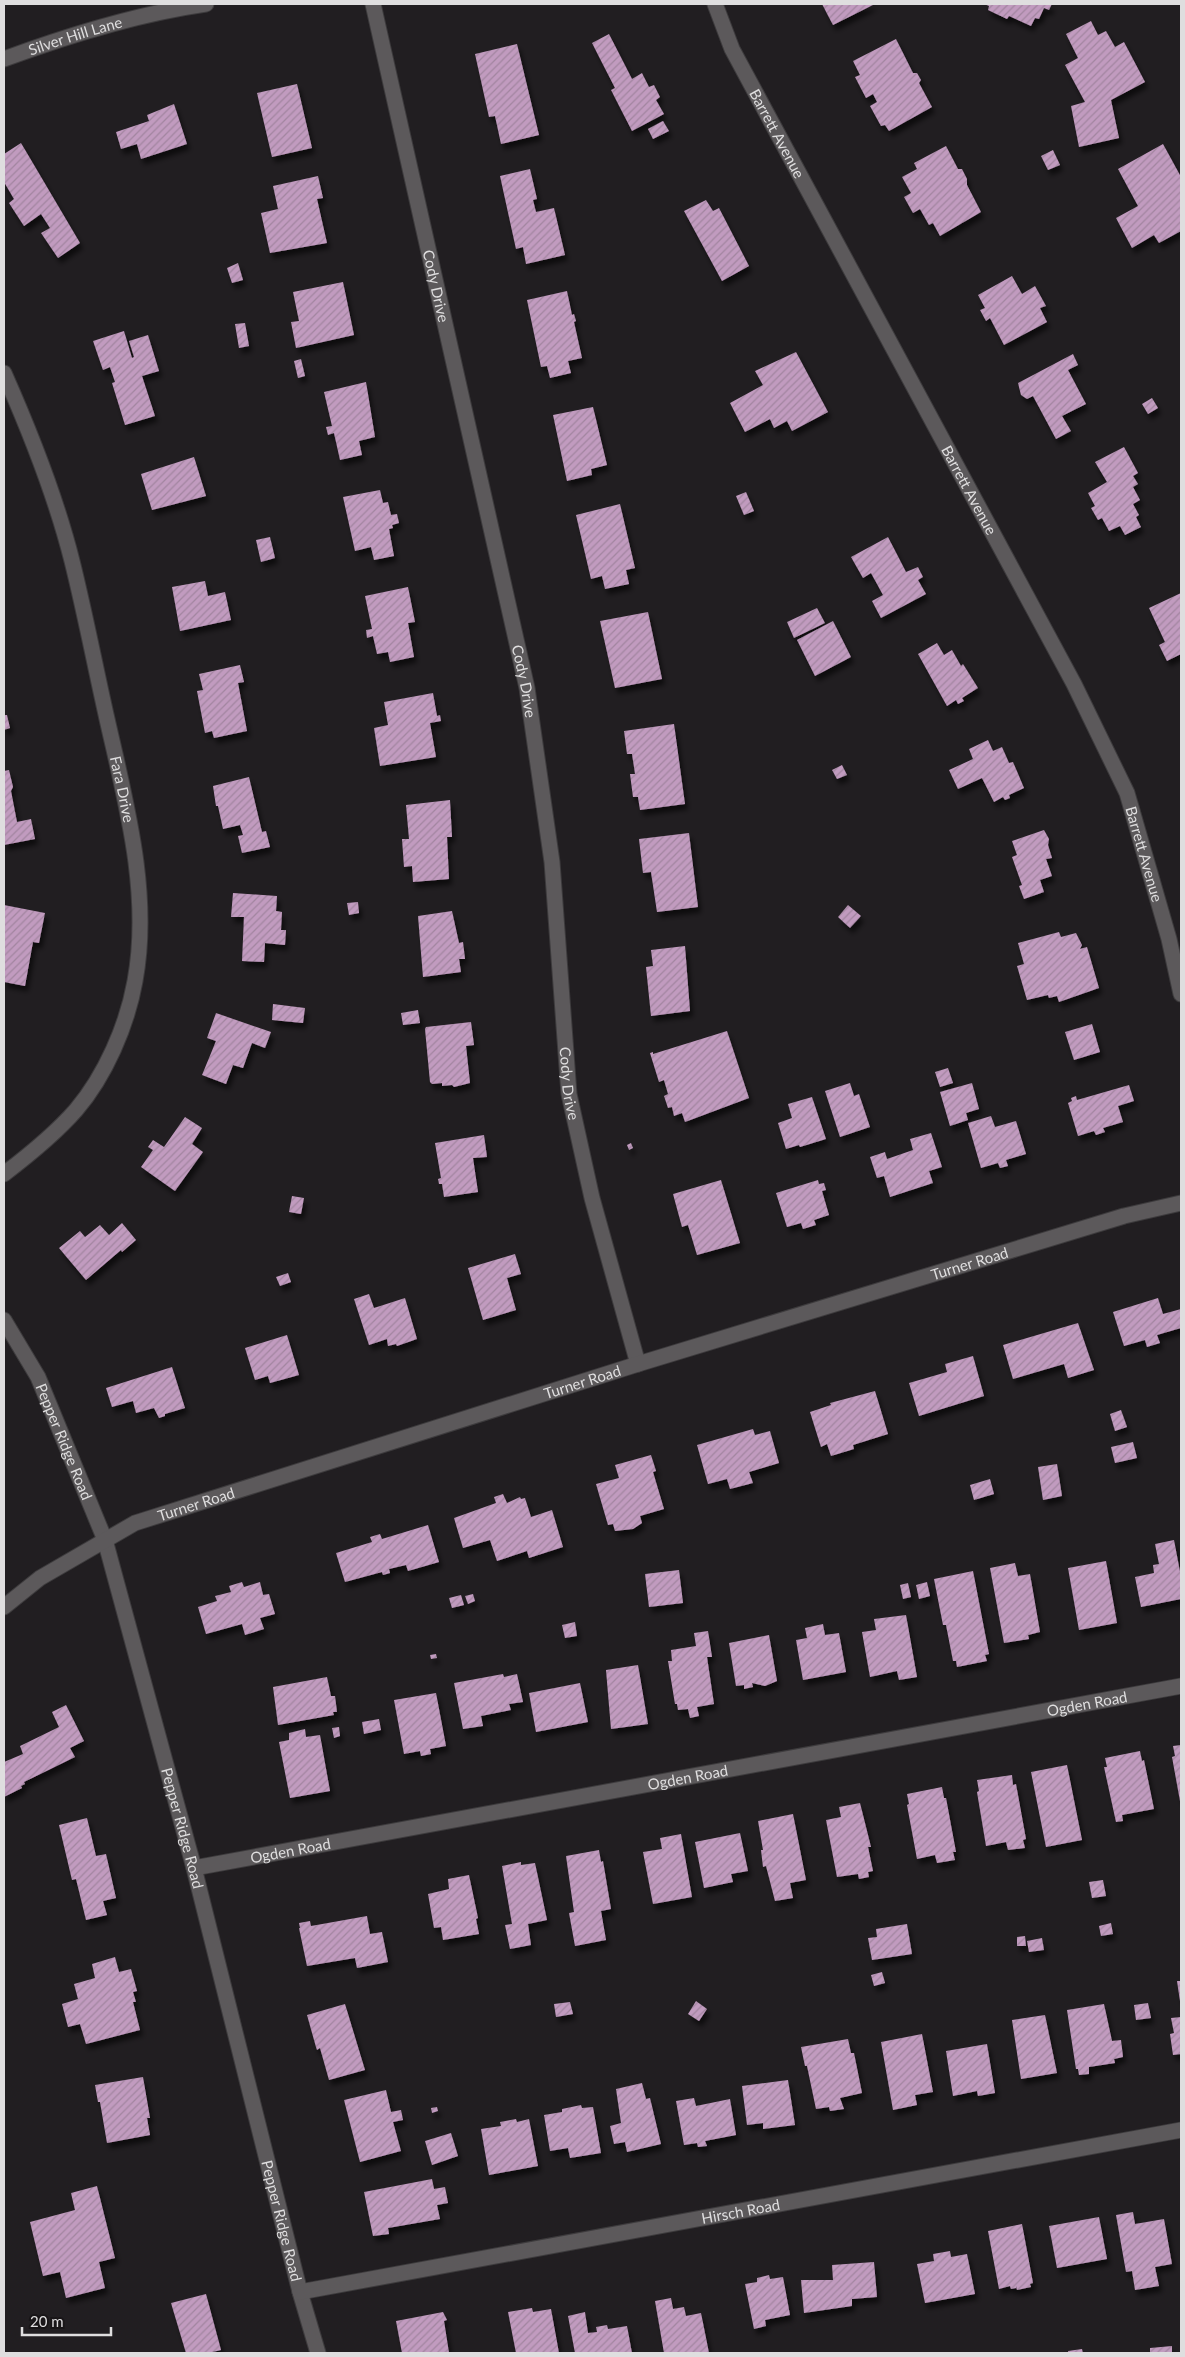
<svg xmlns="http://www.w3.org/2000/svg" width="1185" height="2357" viewBox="0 0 1185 2357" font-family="Lato,sans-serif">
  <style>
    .building { fill: url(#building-hatch); filter: url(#shadow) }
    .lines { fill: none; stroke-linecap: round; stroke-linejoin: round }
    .street-casing { stroke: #3d3b3d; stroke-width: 17 }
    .street { stroke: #5c595b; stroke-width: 15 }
    .labels { text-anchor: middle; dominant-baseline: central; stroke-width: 5; stroke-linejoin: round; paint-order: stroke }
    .street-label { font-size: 15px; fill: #dfdedf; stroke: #181517 }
  </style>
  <defs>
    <pattern id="building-hatch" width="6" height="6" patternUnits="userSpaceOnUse" patternTransform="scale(1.25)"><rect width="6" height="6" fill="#c19bbf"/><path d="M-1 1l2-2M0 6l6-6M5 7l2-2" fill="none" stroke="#a285a0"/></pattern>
    <filter id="shadow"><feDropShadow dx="3" dy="5.5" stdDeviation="2.5" flood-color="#0009"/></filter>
  </defs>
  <rect width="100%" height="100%" fill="#211e21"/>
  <g class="building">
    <polygon points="822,4 875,4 833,25"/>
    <polygon points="984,4 1052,4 1049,10 1044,8 1039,19 1035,18 1031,26 1009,16 1007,19 988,10 989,6"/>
    <polygon points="1091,21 1098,35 1106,31 1115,47 1124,42 1145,82 1111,100 1119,138 1079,147 1071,106 1085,102 1065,65 1078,58 1066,34"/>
    <polygon points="609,34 632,79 642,73 649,87 654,85 660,97 656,100 664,114 632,131 611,90 615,88 592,43"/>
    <polygon points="896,39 913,73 917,73 921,80 919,83 932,107 889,131 885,125 881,126 870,106 877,102 873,94 866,98 855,77 860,75 853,61"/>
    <polygon points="517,44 539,135 501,144 495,116 489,117 475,54"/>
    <polygon points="297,84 312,148 272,157 257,93"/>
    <polygon points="174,104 187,144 141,159 137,144 121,149 116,132 149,121 147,115"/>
    <polygon points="663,121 669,131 653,139 648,129"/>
    <polygon points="21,143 80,243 58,258 41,233 50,228 41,214 24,226 9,203 14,199 4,182 4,154"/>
    <polygon points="1163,144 1181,177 1181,231 1159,243 1154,235 1132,248 1116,218 1138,206 1118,169"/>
    <polygon points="946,146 958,169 962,169 967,179 967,185 981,212 940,236 933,223 929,225 920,209 913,213 904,197 911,193 902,177 917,169 914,163"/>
    <polygon points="1053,150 1060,165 1048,170 1041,156"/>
    <polygon points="530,169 537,199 533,200 536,212 554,208 565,255 526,264 523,247 516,249 500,176"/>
    <polygon points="318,176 323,198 317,199 327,243 270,253 261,213 278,209 273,186"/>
    <polygon points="706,200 713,211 719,208 749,266 722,281 684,211"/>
    <polygon points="238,263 243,280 232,283 227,268"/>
    <polygon points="1012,276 1022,294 1035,286 1046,306 1040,308 1047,322 1004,345 990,318 986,321 980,310 985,308 978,295"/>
    <polygon points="343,282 354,335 296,348 291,322 299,321 293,292"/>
    <polygon points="567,291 572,315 574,314 576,321 574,322 582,358 568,361 571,373 550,378 547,366 541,367 527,300"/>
    <polygon points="245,323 249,346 239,348 235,324"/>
    <polygon points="124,331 132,358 134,357 129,341 148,335 159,371 142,376 155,416 125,425 112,383 115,382 110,367 103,370 93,341"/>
    <polygon points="796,352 828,412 792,431 787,421 774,428 770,419 745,432 730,403 763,385 755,371"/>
    <polygon points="1073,354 1078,365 1068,370 1086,404 1062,416 1071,431 1056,439 1033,396 1027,399 1021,395 1018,383"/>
    <polygon points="301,359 305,376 298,378 294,361"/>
    <polygon points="366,382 375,437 359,441 362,455 340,460 334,433 328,435 326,427 332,426 324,392"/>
    <polygon points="1152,398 1158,408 1148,414 1142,404"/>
    <polygon points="593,407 607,465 591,469 592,475 567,481 553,415"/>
    <polygon points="1124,447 1138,473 1133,476 1138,484 1133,487 1140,500 1133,504 1139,515 1136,517 1141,527 1125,535 1120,526 1109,531 1102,518 1098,520 1091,508 1095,506 1088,493 1107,482 1095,462"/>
    <polygon points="194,457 206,496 152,510 141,474"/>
    <polygon points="380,490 383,503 388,502 391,515 397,514 399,523 392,525 393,528 389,529 394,556 374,560 371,547 355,551 343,497"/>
    <polygon points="746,492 754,511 744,515 736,496"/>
    <polygon points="620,504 635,568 626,570 629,584 605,589 602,576 591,579 576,515"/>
    <polygon points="270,537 275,558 261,562 256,540"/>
    <polygon points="888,537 906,572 918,567 923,577 918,580 926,594 881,618 872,601 883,595 871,573 863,578 851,557"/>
    <polygon points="205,581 208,596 225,592 231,620 180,631 172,587"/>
    <polygon points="408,587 415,622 408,623 414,657 390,662 388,652 377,654 373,636 367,638 366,630 372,629 365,596"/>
    <polygon points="1181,593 1181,654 1167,661 1159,645 1165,642 1149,608"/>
    <polygon points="817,608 825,623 794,638 787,622"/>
    <polygon points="648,612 662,679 615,688 600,621"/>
    <polygon points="833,621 851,657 815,676 797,640"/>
    <polygon points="937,643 944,655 952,650 961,666 963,664 978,688 962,698 964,701 958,704 956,700 947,706 918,654"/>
    <polygon points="240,665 244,682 238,683 247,731 214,738 212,731 205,733 197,691 203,690 199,674"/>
    <polygon points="433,693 437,716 440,715 441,721 430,723 436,757 380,766 374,728 388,725 384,702"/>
    <polygon points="4,715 7,715 10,728 4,730"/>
    <polygon points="674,724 685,804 640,810 638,797 633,797 630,774 635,774 632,754 627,754 624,731"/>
    <polygon points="988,740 993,751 1002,747 1009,763 1013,762 1024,788 1009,795 1010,798 1005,800 1003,797 994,802 982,778 958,789 949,770 973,759 969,749"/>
    <polygon points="842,765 847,775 837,779 832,770"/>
    <polygon points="9,770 13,787 11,791 17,822 31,819 35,839 4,845 4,771"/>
    <polygon points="249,777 262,832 266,831 270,847 242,853 238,836 243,835 240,825 223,829 218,806 216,806 213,786"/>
    <polygon points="450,800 452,837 447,837 449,879 413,882 412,866 404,867 402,839 409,839 406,805"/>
    <polygon points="1044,830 1049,839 1048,845 1052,858 1046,859 1052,876 1040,880 1044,892 1024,899 1019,886 1022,885 1012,857 1017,855 1012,841"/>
    <polygon points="689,833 698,907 657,912 651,872 643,873 639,839"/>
    <polygon points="233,893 277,896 276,911 282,912 281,930 286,930 285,945 265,943 264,962 242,961 244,917 231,917"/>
    <polygon points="358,902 359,913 349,915 347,903"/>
    <polygon points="4,905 45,913 39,943 33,942 25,986 4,982"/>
    <polygon points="848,905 861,916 850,928 838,917"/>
    <polygon points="452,911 459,943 463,942 465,959 459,959 461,972 423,977 418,916"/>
    <polygon points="1059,932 1061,937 1076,933 1082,945 1080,949 1087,947 1099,988 1059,1002 1057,996 1049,998 1048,995 1027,1000 1017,966 1024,964 1018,943"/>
    <polygon points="685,946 690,1011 651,1016 646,967 653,966 651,950"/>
    <polygon points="273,1004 305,1008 303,1023 272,1020"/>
    <polygon points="418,1010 420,1023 403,1025 401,1013"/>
    <polygon points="216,1013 271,1032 265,1048 252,1043 243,1068 233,1065 226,1084 202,1075 216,1041 207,1038"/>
    <polygon points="471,1022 474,1045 466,1046 470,1083 454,1087 452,1085 442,1086 442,1083 432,1084 430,1082 425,1029 426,1027"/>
    <polygon points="1092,1024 1100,1052 1074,1060 1065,1032"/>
    <polygon points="727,1031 749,1098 685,1122 682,1113 674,1116 672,1107 668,1108 664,1096 668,1094 664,1080 659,1082 650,1053 653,1052 653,1054"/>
    <polygon points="948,1068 953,1083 940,1087 935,1072"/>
    <polygon points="850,1083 854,1096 859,1094 870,1127 840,1137 825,1091"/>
    <polygon points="972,1083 979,1109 966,1113 968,1120 950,1126 940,1092"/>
    <polygon points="1129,1085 1134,1101 1118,1106 1123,1122 1103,1128 1105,1132 1096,1135 1094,1131 1078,1136 1068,1103 1072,1101 1071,1098 1076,1096 1077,1100"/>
    <polygon points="812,1097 826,1139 800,1147 799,1145 786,1149 778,1123 792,1118 788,1104"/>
    <polygon points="991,1116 995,1127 1016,1121 1026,1154 1006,1160 1008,1166 1000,1168 998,1163 981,1168 968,1123"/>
    <polygon points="185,1117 202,1128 192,1144 203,1152 175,1191 141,1167 153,1150 148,1147 153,1140 164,1147"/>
    <polygon points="931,1133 942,1167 929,1171 933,1183 890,1197 884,1176 877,1178 870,1157 885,1152 887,1159 913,1150 910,1139"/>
    <polygon points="484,1135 487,1157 473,1158 478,1192 444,1197 442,1184 439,1184 438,1179 441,1178 435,1143"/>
    <polygon points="631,1143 633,1148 629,1150 627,1145"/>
    <polygon points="721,1180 740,1243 697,1255 688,1225 682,1227 673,1194"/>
    <polygon points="818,1180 819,1184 824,1183 826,1190 822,1191 829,1215 814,1220 816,1225 803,1229 801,1223 787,1227 776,1193"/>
    <polygon points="292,1196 304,1198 301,1214 289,1212"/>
    <polygon points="122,1223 136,1240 122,1252 121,1250 86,1280 59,1248 80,1231 85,1237 100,1225 109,1235"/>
    <polygon points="515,1254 521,1274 507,1278 516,1310 483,1320 468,1268"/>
    <polygon points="288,1273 291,1282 280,1286 276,1277"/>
    <polygon points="369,1294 374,1308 405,1298 417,1339 397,1346 396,1344 388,1346 387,1339 369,1345 354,1299"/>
    <polygon points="1158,1298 1163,1314 1181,1309 1181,1328 1157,1335 1160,1343 1147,1347 1145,1340 1124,1346 1113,1312"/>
    <polygon points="1078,1323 1094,1370 1068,1378 1064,1364 1013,1379 1003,1345"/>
    <polygon points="287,1335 299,1375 270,1383 268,1376 255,1380 245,1348"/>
    <polygon points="973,1356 984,1396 919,1416 909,1383 947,1372 945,1364"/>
    <polygon points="172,1367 185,1408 165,1414 165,1416 159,1418 154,1408 136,1413 133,1401 112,1407 106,1388"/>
    <polygon points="875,1391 888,1434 853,1445 854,1449 831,1456 827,1444 821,1447 810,1412 831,1405 830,1403"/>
    <polygon points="1121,1410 1127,1427 1115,1431 1110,1414"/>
    <polygon points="753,1429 755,1435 770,1431 779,1463 749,1472 753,1483 730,1489 727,1479 708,1484 697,1445"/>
    <polygon points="1133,1442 1137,1458 1115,1463 1111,1447"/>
    <polygon points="651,1455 656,1471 653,1472 664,1509 640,1516 642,1523 633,1529 615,1531 613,1524 608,1525 596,1484 619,1478 615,1465"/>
    <polygon points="1057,1464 1062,1496 1043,1500 1038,1467"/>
    <polygon points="990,1479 994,1494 974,1500 970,1485"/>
    <polygon points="503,1494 507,1503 520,1497 521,1499 525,1498 531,1517 552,1510 563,1547 529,1558 527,1551 497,1561 490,1540 463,1548 454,1518 496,1503 494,1497"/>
    <polygon points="428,1525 439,1562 408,1571 406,1565 389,1569 390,1573 383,1575 382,1572 345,1582 336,1553 372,1542 370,1537 380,1534 382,1539"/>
    <polygon points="1174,1540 1181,1577 1181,1599 1141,1607 1135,1577 1154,1573 1153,1565 1159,1564 1155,1544"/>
    <polygon points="1106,1561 1117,1623 1079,1630 1068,1568"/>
    <polygon points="1015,1563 1018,1576 1030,1574 1040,1632 1028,1635 1029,1639 1004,1643 990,1568"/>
    <polygon points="679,1570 683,1603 649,1607 645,1574"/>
    <polygon points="973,1571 989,1654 985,1655 987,1661 957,1667 956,1661 953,1661 946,1625 943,1625 934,1579"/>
    <polygon points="242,1582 244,1587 260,1582 263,1595 269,1594 275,1614 260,1618 264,1629 245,1635 242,1624 206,1634 198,1607 217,1601 215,1596 231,1592 229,1586"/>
    <polygon points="927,1582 930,1596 919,1599 916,1585"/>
    <polygon points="908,1583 911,1597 903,1599 900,1585"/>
    <polygon points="473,1594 475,1601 468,1604 465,1596"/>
    <polygon points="461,1595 464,1605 452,1608 449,1598"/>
    <polygon points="906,1615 917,1677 899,1680 897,1671 870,1677 862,1632 876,1630 874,1619"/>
    <polygon points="575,1622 577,1636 565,1638 562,1625"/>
    <polygon points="823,1624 825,1635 839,1633 846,1672 803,1680 796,1640 807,1638 805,1628"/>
    <polygon points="708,1631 712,1657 707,1657 714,1704 697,1707 699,1716 690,1718 688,1709 678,1710 677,1704 675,1704 668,1661 672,1661 671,1650 696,1646 694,1633"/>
    <polygon points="769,1635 777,1681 765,1686 752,1683 753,1687 744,1689 744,1685 736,1686 729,1643"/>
    <polygon points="436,1654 437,1658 431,1659 430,1655"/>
    <polygon points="638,1665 648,1724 611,1729 606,1670"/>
    <polygon points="503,1674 504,1677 517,1674 523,1702 509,1704 511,1710 481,1716 483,1726 463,1729 454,1683"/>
    <polygon points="327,1677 331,1696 335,1696 337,1712 333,1712 334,1715 278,1725 273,1687"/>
    <polygon points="580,1683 588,1722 536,1732 529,1693"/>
    <polygon points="436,1693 446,1746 430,1749 431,1754 421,1756 420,1751 404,1754 394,1700"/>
    <polygon points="66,1705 84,1741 70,1748 75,1757 24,1782 25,1784 21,1786 22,1788 4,1797 4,1762 23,1754 20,1746 59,1727 52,1712"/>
    <polygon points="379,1719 381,1730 364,1734 362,1722"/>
    <polygon points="339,1727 340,1736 334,1738 332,1728"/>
    <polygon points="305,1729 306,1737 320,1735 330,1791 290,1798 279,1742 289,1740 289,1733"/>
    <polygon points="1181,1745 1181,1800 1180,1801 1172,1757 1175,1756 1173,1746"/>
    <polygon points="1140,1751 1142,1761 1144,1760 1154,1809 1122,1815 1123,1821 1116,1822 1104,1767 1107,1767 1105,1758"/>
    <polygon points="1067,1765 1082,1840 1046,1847 1031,1772"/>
    <polygon points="1012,1775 1013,1785 1016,1784 1026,1839 1023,1840 1025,1848 1008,1850 1006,1842 986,1846 977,1792 979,1791 977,1780"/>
    <polygon points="942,1787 944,1798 946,1798 956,1852 953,1852 955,1860 937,1863 935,1855 917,1859 907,1805 909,1804 907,1794"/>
    <polygon points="860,1803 871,1847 868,1847 873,1871 868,1872 869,1877 859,1879 858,1874 837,1877 826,1820 841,1817 839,1807"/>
    <polygon points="793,1814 806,1880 790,1883 793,1898 775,1901 766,1866 763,1867 761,1850 763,1850 758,1821"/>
    <polygon points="87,1818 96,1856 106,1854 116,1898 103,1901 107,1915 86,1920 76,1879 72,1880 59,1825"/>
    <polygon points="740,1833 748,1871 731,1874 733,1882 704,1888 695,1842"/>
    <polygon points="681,1834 692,1897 653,1904 643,1852 662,1849 660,1838"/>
    <polygon points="599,1850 601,1862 603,1861 611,1909 601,1911 606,1940 575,1946 569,1913 574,1912 566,1856"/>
    <polygon points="521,1862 521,1865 535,1863 547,1920 528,1924 531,1945 510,1949 505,1925 512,1924 502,1866"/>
    <polygon points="469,1875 478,1918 476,1919 479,1934 443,1940 441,1927 434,1928 428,1894 449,1889 448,1879"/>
    <polygon points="1103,1880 1106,1896 1092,1898 1089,1882"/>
    <polygon points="367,1916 370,1934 382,1932 388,1962 357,1968 355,1958 307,1966 299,1928 300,1928 299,1923 310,1921 311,1926"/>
    <polygon points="1111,1923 1113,1934 1101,1936 1099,1926"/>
    <polygon points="907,1924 912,1954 872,1960 868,1938 877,1937 876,1929"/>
    <polygon points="1025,1936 1026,1946 1017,1946 1017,1937"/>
    <polygon points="1042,1938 1044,1950 1029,1952 1027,1941"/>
    <polygon points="115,1957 119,1972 131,1969 137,1991 133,1992 136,2002 133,2002 140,2030 86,2044 80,2024 68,2027 62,2004 78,1999 74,1984 95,1978 92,1964"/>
    <polygon points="882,1972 885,1983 874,1986 871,1975"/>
    <polygon points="1177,1981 1181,1981 1181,2001 1180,2001"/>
    <polygon points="696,2001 707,2009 699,2021 688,2014"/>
    <polygon points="570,2002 573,2014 556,2017 554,2004"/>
    <polygon points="1148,2003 1151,2018 1136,2020 1134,2005"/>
    <polygon points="345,2004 365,2070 329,2080 320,2048 317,2050 316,2047 307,2015"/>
    <polygon points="1104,2004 1112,2041 1121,2040 1123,2057 1114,2059 1115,2063 1089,2067 1089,2074 1079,2075 1078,2069 1076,2069 1067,2010"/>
    <polygon points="1045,2015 1057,2073 1021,2079 1012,2020"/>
    <polygon points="1181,2017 1181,2054 1173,2055 1170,2034 1174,2033 1171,2018"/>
    <polygon points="922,2034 933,2092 915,2095 917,2105 893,2110 881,2042"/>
    <polygon points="848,2039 851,2053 854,2053 862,2093 840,2098 844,2109 830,2111 829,2107 816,2109 807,2066 805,2066 801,2047"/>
    <polygon points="987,2044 995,2093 978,2096 977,2091 953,2096 946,2051"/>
    <polygon points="143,2077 150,2118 147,2118 150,2135 107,2143 100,2102 98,2102 95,2085"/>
    <polygon points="788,2080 795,2125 763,2129 763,2123 747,2125 742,2086"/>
    <polygon points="642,2083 646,2099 650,2098 661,2144 627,2152 625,2142 614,2144 610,2126 621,2123 616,2089"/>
    <polygon points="386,2090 391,2112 401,2110 403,2120 393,2122 401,2151 360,2162 344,2100"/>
    <polygon points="694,2098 696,2106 730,2099 736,2135 705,2141 707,2146 698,2147 697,2143 684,2145 676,2101"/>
    <polygon points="581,2105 582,2108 593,2107 601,2153 570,2158 568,2148 550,2151 544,2115 562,2112 562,2109"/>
    <polygon points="437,2107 438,2111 432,2113 431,2108"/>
    <polygon points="516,2119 517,2122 529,2119 538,2166 489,2175 481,2129 501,2126 500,2122"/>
    <polygon points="451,2133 458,2156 432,2165 425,2141"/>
    <polygon points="432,2179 434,2189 445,2187 448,2203 437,2205 440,2219 388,2228 389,2234 373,2236 364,2192"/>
    <polygon points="97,2186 115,2258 99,2262 105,2288 66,2298 60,2272 43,2276 30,2222 75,2210 71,2193"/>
    <polygon points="1133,2212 1135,2224 1164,2219 1172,2264 1155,2267 1159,2286 1135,2290 1132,2271 1126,2272 1116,2215"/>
    <polygon points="1099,2217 1107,2259 1057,2268 1049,2226"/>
    <polygon points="1022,2224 1033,2283 1030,2284 1031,2287 1017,2290 1016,2286 1016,2288 1011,2289 1010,2286 999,2289 988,2231"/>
    <polygon points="950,2251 951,2257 967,2254 975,2294 925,2303 917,2264 934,2261 933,2254"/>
    <polygon points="874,2262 877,2297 852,2299 852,2306 804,2313 801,2280 833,2280 832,2265"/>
    <polygon points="769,2275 770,2279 783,2277 790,2315 765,2320 766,2326 754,2329 745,2284 757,2282 757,2278"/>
    <polygon points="206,2294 221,2350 208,2353 186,2353 171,2303"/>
    <polygon points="671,2298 673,2309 684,2307 686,2316 701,2313 709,2353 664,2353 655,2301"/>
    <polygon points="532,2308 533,2312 551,2309 559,2353 516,2353 508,2312"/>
    <polygon points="443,2312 447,2320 444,2321 449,2353 402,2353 396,2321"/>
    <polygon points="585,2312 588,2333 597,2332 596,2327 607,2325 608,2329 627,2326 632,2353 575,2353 568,2316"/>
    <polygon points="1172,2346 1172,2353 1150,2353 1150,2348"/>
    <polygon points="1082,2349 1083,2353 1068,2353 1068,2351"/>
  </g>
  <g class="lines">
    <g class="street-casing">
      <g id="street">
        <path id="s1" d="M373 4 527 688 552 862 569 1094 592 1198 638 1364"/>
        <path id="s2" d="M715 4 732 49 1074 684 1127 793 1169 939 1181 994"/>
        <path id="s3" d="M4 59C69 35 136 14 206 4"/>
        <path id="s4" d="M4 373C31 434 56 497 72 561 85 613 95 666 107 719 126 803 151 894 135 981 127 1026 105 1076 76 1110 55 1134 29 1155 4 1174"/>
        <path id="s5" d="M4 1320 38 1377 105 1540 194 1868 300 2292 318 2353"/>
        <path id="s6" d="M4 1607 40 1578 135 1523 638 1364 1124 1216 1181 1203"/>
        <path id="s7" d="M194 1868 1181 1686"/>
        <path id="s8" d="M300 2292 1181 2130"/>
      </g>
    </g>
    <use href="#street" class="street"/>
  </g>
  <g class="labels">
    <g class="street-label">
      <text stroke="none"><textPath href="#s3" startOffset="75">Silver Hill Lane</textPath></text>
      <text stroke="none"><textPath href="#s2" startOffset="144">Barrett Avenue</textPath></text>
      <text stroke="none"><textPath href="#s1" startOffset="289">Cody Drive</textPath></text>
      <text stroke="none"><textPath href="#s2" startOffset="549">Barrett Avenue</textPath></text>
      <text stroke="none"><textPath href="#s1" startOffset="694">Cody Drive</textPath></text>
      <text stroke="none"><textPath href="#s4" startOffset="434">Fara Drive</textPath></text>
      <text stroke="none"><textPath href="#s2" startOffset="954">Barrett Avenue</textPath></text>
      <text stroke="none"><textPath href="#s1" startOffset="1099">Cody Drive</textPath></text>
      <text stroke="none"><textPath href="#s6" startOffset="1030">Turner Road</textPath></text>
      <text stroke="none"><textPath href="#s6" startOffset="625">Turner Road</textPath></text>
      <text stroke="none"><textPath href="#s5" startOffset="136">Pepper Ridge Road</textPath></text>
      <text stroke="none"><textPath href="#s6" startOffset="220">Turner Road</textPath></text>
      <text stroke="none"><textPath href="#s7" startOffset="908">Ogden Road</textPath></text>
      <text stroke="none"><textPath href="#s7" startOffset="502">Ogden Road</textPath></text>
      <text stroke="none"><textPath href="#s5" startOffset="541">Pepper Ridge Road</textPath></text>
      <text stroke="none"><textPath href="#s7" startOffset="98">Ogden Road</textPath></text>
      <text stroke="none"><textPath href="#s8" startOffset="448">Hirsch Road</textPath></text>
      <text stroke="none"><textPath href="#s5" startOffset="946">Pepper Ridge Road</textPath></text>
    </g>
  </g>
  <rect width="1185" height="2357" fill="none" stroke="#dfdedf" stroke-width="10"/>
  <path d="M22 2327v8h89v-8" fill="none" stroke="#dfdedf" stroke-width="2.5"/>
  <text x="30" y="2327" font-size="15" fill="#dfdedf" stroke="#181517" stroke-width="4" paint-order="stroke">20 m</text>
</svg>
